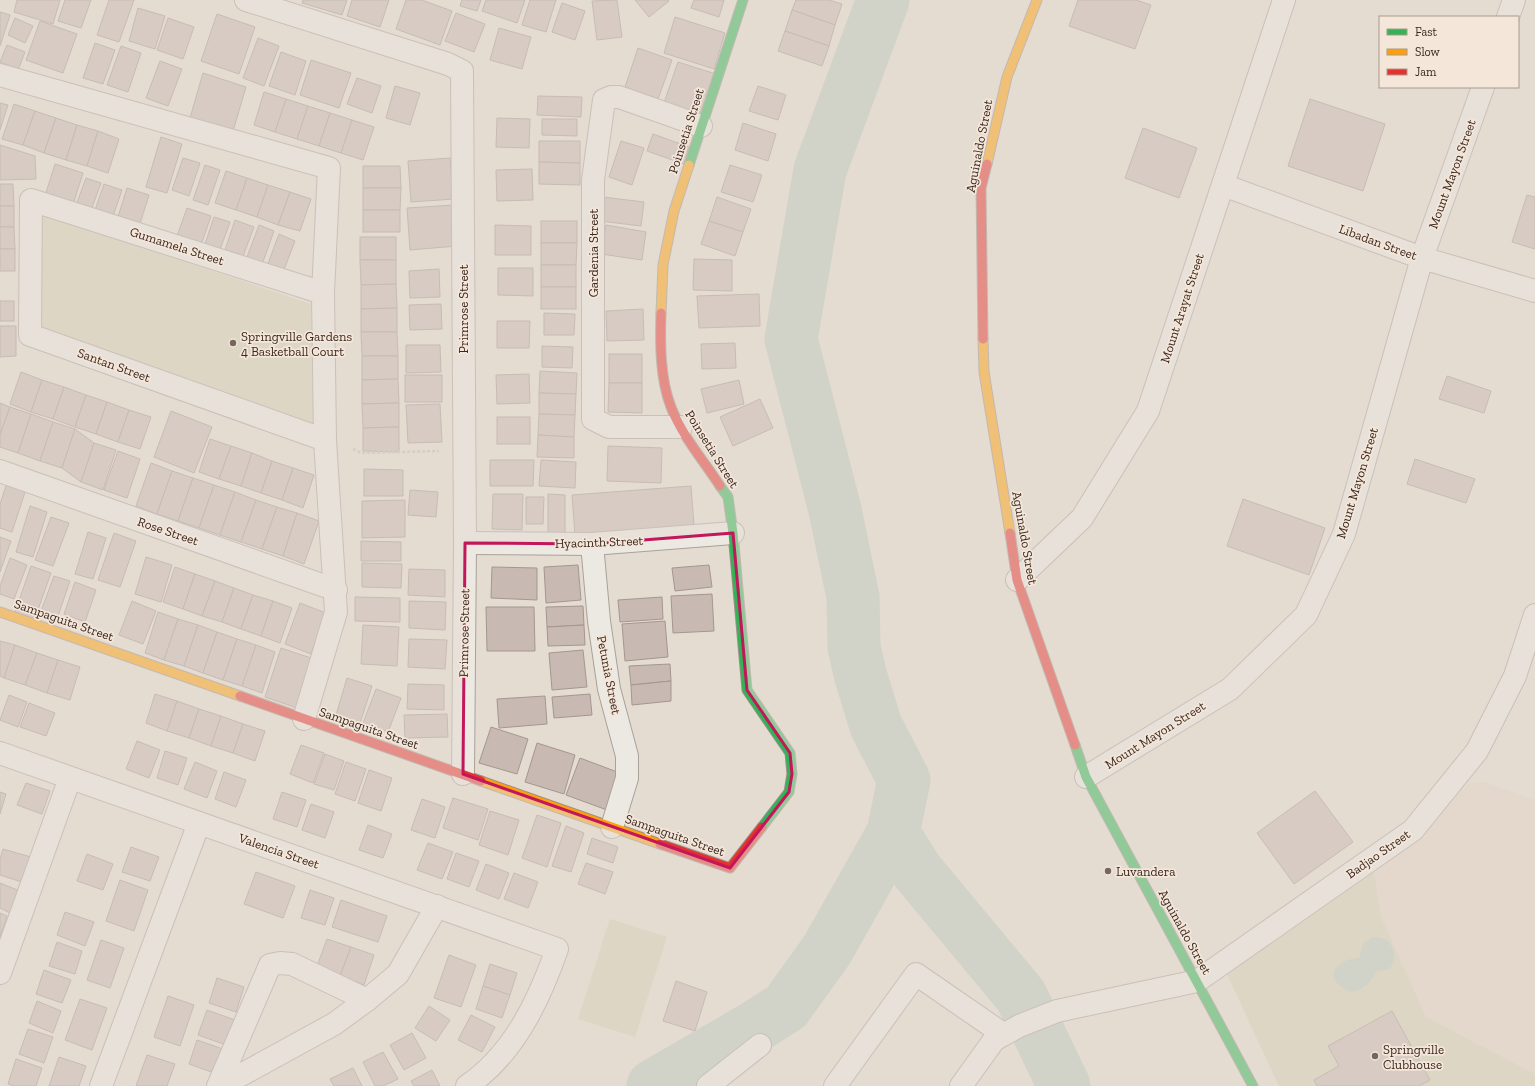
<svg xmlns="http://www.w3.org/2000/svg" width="1535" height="1086" viewBox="0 0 1535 1086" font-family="'Zilla Slab',serif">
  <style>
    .farmland { fill: #e3d6c3 }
    .green { fill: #d6d0b4 }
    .water { fill: #bbc9bd }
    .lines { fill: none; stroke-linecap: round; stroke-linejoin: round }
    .river { stroke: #bbc9bd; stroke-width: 53 }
    .building { fill: #c8b9b2; stroke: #a59790 }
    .street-casing { stroke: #aaa199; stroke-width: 24 }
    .fast-casing { stroke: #9a9089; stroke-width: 11 }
    .slow-casing { stroke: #9a9089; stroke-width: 11 }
    .jam-casing { stroke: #9a9089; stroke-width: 11 }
    .path { stroke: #c5bfb9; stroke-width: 2.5; stroke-dasharray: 3 2; stroke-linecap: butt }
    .street { stroke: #ece8e2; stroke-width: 22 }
    .fast { stroke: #30b455; stroke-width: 9 }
    .slow { stroke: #ff9f0a; stroke-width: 9 }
    .jam { stroke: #e5322d; stroke-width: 9 }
    .marked { fill: none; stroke: #c2185b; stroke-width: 3; stroke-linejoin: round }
    .poi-dot { fill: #75675f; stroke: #f4e6d8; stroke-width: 1.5 }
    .labels { text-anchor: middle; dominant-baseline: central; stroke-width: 3.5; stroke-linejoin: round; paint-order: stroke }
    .street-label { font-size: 13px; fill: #392821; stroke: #f4e6d8 }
    .poi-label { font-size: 13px; fill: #392821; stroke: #f4e6d8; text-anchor: start }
  </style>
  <rect width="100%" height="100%" fill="#e4dbd1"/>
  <polygon class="farmland" points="1484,782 1535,800 1535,1074 1426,1017 1381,917 1374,872 1469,783"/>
  <g class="green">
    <polygon points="42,214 311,304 314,426 40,329"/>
    <polygon points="1374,872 1381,917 1426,1017 1535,1074 1535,1086 1279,1086 1226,972"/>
    <polygon points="610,919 667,937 635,1037 578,1019"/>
  </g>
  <path class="water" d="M1372 937C1392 936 1399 953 1390 969L1377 971 1368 984 1361 989 1351 992C1347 990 1340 987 1337 983 1326 968 1346 958 1359 958L1363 944Z"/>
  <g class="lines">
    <g class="river">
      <polyline points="893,833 917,871 1021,996 1064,1086"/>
      <polyline points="653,1086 753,1028 786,1007 827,950 893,833 904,780 876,726 861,677 854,647 853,597 835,510 791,339 820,170 883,0"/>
    </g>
  </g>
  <g class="building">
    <polygon points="17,0 60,0 53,24 14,12"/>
    <polygon points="65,0 91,0 81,28 58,21"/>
    <polygon points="109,0 134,0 119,42 97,35"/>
    <polygon points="303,0 347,0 342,15 302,3"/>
    <polygon points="352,0 389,0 380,27 347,16"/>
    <polygon points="406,0 422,0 452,11 440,45 396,29"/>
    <polygon points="462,0 481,0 477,11 460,6"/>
    <polygon points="486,0 525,0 517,23 482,11"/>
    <polygon points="530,0 556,0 546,32 522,25"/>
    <polygon points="617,0 622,37 597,40 592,1"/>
    <polygon points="635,0 668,0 669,1 649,17"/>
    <polygon points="694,0 724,0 719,17 691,8"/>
    <polygon points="796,0 829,0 842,4 835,25 792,10"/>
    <polygon points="1078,0 1136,0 1151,5 1135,49 1069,26"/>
    <polygon points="562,3 585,11 575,40 552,32"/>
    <polygon points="138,8 165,16 155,49 129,41"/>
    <polygon points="792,10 835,25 829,46 785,31"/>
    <polygon points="0,12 10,15 0,46"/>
    <polygon points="456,13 485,24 474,52 445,41"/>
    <polygon points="217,14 255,27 239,74 201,61"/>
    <polygon points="675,17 725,33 714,69 664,53"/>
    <polygon points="15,18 33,26 25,43 8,35"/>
    <polygon points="168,18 194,27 183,59 157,50"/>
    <polygon points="40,21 77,34 63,73 26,60"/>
    <polygon points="499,28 531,37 522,69 490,60"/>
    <polygon points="785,31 829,46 822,66 778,51"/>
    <polygon points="258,38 279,46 264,86 243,78"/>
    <polygon points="95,43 115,50 103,84 83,78"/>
    <polygon points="7,45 25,52 18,70 0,62"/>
    <polygon points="121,46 141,53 128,92 107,85"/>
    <polygon points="638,48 672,60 658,99 625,87"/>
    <polygon points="281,52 306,61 295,95 269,86"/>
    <polygon points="311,60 351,73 339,108 300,95"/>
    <polygon points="160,61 182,69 168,106 146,98"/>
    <polygon points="678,62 716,74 703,116 664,103"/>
    <polygon points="203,73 246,87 233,131 190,118"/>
    <polygon points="357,78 381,86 372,113 347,104"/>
    <polygon points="395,86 420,93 410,125 386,118"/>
    <polygon points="758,86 786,95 778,120 749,111"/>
    <polygon points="264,92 286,99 275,132 254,125"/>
    <polygon points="538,96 582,97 581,117 537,115"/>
    <polygon points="286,99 308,106 297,139 275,132"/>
    <polygon points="1310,99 1385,124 1363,191 1288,166"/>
    <polygon points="0,103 8,105 0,130"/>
    <polygon points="14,104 35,111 23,145 2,139"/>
    <polygon points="308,106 330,113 319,146 297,139"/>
    <polygon points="35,111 56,118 44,153 23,145"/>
    <polygon points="330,113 352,120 341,153 319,146"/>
    <polygon points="56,118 77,125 66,160 44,153"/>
    <polygon points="497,118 530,119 529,148 496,147"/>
    <polygon points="542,119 577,119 577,136 542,135"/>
    <polygon points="352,120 374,127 363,160 341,153"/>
    <polygon points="743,123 776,134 768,161 735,150"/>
    <polygon points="77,125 98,131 87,166 66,160"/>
    <polygon points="1143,128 1197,148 1179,198 1125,178"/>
    <polygon points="98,131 119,139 108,173 87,166"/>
    <polygon points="653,134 689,147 684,164 647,151"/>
    <polygon points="161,137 182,144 167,193 146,187"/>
    <polygon points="539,141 580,141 580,163 539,162"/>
    <polygon points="621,141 644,148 632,185 609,177"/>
    <polygon points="0,145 35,156 36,179 0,180"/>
    <polygon points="183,158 200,163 189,196 172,190"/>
    <polygon points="450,158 454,199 411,202 408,161"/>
    <polygon points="539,162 580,163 580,185 539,184"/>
    <polygon points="55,164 83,173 71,211 43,202"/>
    <polygon points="205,165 220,170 208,205 193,200"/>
    <polygon points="730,165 762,175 753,202 721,192"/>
    <polygon points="363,166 400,166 401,188 363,188"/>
    <polygon points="532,169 533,200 497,201 496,170"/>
    <polygon points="226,171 247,178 236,210 215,203"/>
    <polygon points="86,178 101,183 90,213 75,208"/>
    <polygon points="247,178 268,185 257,217 236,210"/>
    <polygon points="0,184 13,184 14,206 0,206"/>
    <polygon points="104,184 122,190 111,222 93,216"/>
    <polygon points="268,185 290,192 278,225 257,217"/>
    <polygon points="127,188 149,195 138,230 116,223"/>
    <polygon points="363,188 401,188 400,210 363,210"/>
    <polygon points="290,192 311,199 300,231 278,225"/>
    <polygon points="1527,195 1535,197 1535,249 1512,242"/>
    <polygon points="603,197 644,202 641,226 600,221"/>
    <polygon points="717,197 751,209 743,232 709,221"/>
    <polygon points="454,205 457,246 410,250 407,208"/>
    <rect x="0" y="206" width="14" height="21"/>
    <polygon points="187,208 211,216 200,248 176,239"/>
    <rect x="363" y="210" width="37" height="22"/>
    <polygon points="214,217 230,222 217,258 202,253"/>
    <polygon points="235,220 254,227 242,259 224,253"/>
    <rect x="541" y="221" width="36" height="22"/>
    <polygon points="709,221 743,232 735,256 701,244"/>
    <polygon points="259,225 274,231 260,270 244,265"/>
    <polygon points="495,225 531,226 531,255 495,255"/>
    <polygon points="606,225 646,232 642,260 601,254"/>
    <polygon points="0,227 14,227 15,249 0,249"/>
    <polygon points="279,234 295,241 282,275 266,269"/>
    <rect x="360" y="237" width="36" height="23"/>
    <polygon points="541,243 577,243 576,265 541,265"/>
    <rect x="0" y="249" width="15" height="22"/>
    <polygon points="694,259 732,260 732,291 693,290"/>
    <polygon points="360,260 396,260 396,284 361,285"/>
    <rect x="541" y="265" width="35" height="22"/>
    <polygon points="498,268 533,268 533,296 498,295"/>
    <polygon points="439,269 440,297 410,298 409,271"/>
    <polygon points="396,284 397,308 361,309 361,285"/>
    <rect x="541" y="287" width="35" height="22"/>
    <polygon points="759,294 760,326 699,328 697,296"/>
    <rect x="0" y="301" width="14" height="20"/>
    <polygon points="441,304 442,329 410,330 409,305"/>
    <polygon points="397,308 397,332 361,332 361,309"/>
    <polygon points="643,309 644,340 607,341 606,311"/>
    <polygon points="544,313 575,314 574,335 544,335"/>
    <polygon points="497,321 530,321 529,348 497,348"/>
    <polygon points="0,326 16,326 16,356 0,357"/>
    <polygon points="361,332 397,332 398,356 362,356"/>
    <polygon points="735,343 736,368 702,369 701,344"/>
    <polygon points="406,345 440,345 441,372 406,373"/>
    <polygon points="542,346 573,347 572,368 542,367"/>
    <rect x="609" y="354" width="33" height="29"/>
    <polygon points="362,356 398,356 398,379 362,380"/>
    <polygon points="540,371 577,373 576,394 539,393"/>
    <polygon points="21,372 42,380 31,412 10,404"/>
    <polygon points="529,374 530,403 497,404 496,375"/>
    <rect x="405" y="375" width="37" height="27"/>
    <polygon points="1447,376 1491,391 1484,413 1439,399"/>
    <polygon points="398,379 399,403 362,404 362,380"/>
    <polygon points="42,380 64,387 53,419 31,412"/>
    <polygon points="739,380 744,404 707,413 701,389"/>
    <polygon points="609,383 642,383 642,413 608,412"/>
    <polygon points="64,387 86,395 75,427 53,419"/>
    <polygon points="539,393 576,394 575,415 539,414"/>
    <polygon points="86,395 107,402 96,434 75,427"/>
    <polygon points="760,399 773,428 733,446 720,417"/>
    <polygon points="107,402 129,410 118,442 96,434"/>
    <polygon points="0,403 10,407 0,435"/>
    <polygon points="399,403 399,427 363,428 362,404"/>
    <polygon points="440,404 442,442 408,443 406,405"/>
    <polygon points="10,407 31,414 18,453 0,447 0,435"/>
    <polygon points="129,410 151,417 140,449 118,442"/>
    <polygon points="171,411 212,427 194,473 154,457"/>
    <polygon points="31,414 53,422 40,461 18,453"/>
    <polygon points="539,414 575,415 574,437 538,435"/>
    <rect x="497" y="417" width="33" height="27"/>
    <polygon points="53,422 75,429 62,468 40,461"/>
    <polygon points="399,427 399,452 363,451 363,428"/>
    <polygon points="75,429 94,443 81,482 62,468"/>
    <polygon points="538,435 574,437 574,458 537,457"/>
    <polygon points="210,439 231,446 219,479 199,472"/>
    <polygon points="94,443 116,450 103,490 81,482"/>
    <polygon points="231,446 252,453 241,486 219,479"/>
    <polygon points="608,446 662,448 661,483 607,481"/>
    <polygon points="118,451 140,459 127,498 104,490"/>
    <polygon points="252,453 272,461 261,493 241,486"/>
    <polygon points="1415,459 1475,479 1466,503 1407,484"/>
    <polygon points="490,460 534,460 533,486 490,486"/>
    <polygon points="541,460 576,462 575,488 539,486"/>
    <polygon points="272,461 293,468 282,500 261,493"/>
    <polygon points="151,463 172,471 157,514 136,506"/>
    <polygon points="293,468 314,475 303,508 282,500"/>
    <polygon points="364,469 403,470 403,496 364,496"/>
    <polygon points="172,471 193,478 178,521 157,514"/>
    <polygon points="193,478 214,485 199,528 178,521"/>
    <polygon points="7,483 26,489 12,532 0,528 0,504"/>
    <polygon points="214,485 235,492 220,535 199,528"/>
    <polygon points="691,486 694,526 575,535 572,495"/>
    <polygon points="410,490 438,492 436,517 408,515"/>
    <polygon points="235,492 256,500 241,542 220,535"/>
    <polygon points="493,494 523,494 522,530 492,529"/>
    <polygon points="548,494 565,495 565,534 548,534"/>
    <polygon points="526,497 544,497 543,524 526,524"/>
    <polygon points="1243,499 1325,528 1309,575 1227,546"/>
    <polygon points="256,500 277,507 262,549 241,542"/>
    <polygon points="405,500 405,537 362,538 362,501"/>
    <polygon points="30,506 47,512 33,557 16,552"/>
    <polygon points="277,507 297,513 283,556 262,549"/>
    <polygon points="297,513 319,521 304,564 283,556"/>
    <polygon points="51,517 69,523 53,566 35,560"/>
    <polygon points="88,532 106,538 93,579 75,574"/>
    <polygon points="114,533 136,541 120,587 98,580"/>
    <polygon points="0,537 11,541 0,572"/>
    <polygon points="361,541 401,542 401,561 361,561"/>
    <polygon points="146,557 172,565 161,602 135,594"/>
    <polygon points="10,558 27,565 14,599 0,594 0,586"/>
    <polygon points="362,563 402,564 401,588 362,587"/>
    <polygon points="578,565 581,600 546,603 544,567"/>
    <polygon points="709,565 712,587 675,591 672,568"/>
    <polygon points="31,566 51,573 34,621 14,615"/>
    <polygon points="175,567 195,574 183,609 163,602"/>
    <polygon points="492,567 537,568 537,600 491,598"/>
    <polygon points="409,569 445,570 445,597 408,595"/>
    <polygon points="195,574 215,581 202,616 183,609"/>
    <polygon points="54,576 70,581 58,616 41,611"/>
    <polygon points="215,581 234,588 222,622 202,616"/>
    <polygon points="75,582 96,590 85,622 64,614"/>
    <polygon points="234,588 253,595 241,629 222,622"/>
    <polygon points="712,594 714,631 673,633 671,596"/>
    <polygon points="253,595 273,601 261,636 241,629"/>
    <polygon points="355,597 400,598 400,622 355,621"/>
    <polygon points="662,597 663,619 620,622 618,600"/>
    <polygon points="132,601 156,611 143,644 119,635"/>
    <polygon points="273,601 292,608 280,643 261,636"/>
    <polygon points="409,601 446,602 445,630 409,628"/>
    <polygon points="300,603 326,613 311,654 285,644"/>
    <polygon points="583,606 584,625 547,627 546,607"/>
    <polygon points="486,607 534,607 535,651 487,651"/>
    <polygon points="158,612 178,619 164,660 145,653"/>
    <polygon points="178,619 198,625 184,666 164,660"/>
    <polygon points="665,621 668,657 625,661 622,624"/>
    <polygon points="198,625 217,632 203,673 184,666"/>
    <polygon points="363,625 399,627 397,666 361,664"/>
    <polygon points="584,625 585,645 548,646 547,627"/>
    <polygon points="217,632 237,639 223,680 203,673"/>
    <polygon points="237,639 256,645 242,686 223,680"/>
    <polygon points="409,639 447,640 445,669 408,667"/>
    <polygon points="0,641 15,645 4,678 0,676"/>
    <polygon points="15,645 37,653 25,685 4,678"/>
    <polygon points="256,645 275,652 262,693 242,686"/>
    <polygon points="281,648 314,659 297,708 265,697"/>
    <polygon points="583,650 587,687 552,690 549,653"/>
    <polygon points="37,653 58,660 47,693 25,685"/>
    <polygon points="58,660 80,667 70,700 47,693"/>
    <polygon points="670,664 671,681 631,685 629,666"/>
    <polygon points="347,678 372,686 360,723 336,715"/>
    <polygon points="671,681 671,701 632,705 631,685"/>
    <polygon points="408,684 444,685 444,710 407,709"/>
    <polygon points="376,689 401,698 388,732 363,723"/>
    <polygon points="155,694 177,701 167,731 146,723"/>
    <polygon points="590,694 592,715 554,718 552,697"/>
    <polygon points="9,695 27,702 18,727 0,720"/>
    <polygon points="545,696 547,724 499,728 497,699"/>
    <polygon points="177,701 199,709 189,738 167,731"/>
    <polygon points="29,703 55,713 46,736 20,727"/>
    <polygon points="199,709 221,716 211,746 189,738"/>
    <polygon points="447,714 448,737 405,738 404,715"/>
    <polygon points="221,716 243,724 233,753 211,746"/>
    <polygon points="243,724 265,731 255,761 233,753"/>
    <polygon points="491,727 528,739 517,774 479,763"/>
    <polygon points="137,741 160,750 149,778 126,769"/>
    <polygon points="537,743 575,755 564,794 525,782"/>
    <polygon points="301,745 324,753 313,783 290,774"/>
    <polygon points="165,751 187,758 178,785 157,778"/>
    <polygon points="325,754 344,761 334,790 314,784"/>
    <polygon points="580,758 620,773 607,810 566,795"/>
    <polygon points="195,762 217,771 207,798 184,789"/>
    <polygon points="346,762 366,769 355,801 335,794"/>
    <polygon points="369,770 392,778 381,811 358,803"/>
    <polygon points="224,772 246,780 236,807 215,799"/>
    <polygon points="26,783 50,791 42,814 17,805"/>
    <polygon points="1315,791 1353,842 1294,884 1257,833"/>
    <polygon points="0,792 6,794 0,814"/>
    <polygon points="282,792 306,800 297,827 273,819"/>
    <polygon points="453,798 488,809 478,840 443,828"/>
    <polygon points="422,799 445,807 435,838 411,830"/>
    <polygon points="311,804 334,812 325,838 302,830"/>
    <polygon points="490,811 519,820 508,855 479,845"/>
    <polygon points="537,815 561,823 547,867 522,858"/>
    <polygon points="368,825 392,834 383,858 359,850"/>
    <polygon points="566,826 584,833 571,872 552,866"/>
    <polygon points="592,838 618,847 613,863 587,854"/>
    <polygon points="428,843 453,852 442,879 417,870"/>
    <polygon points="131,847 159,857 150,881 122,872"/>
    <polygon points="3,849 31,857 22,882 0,875 0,859"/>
    <polygon points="456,853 479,861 469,887 447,879"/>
    <polygon points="87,854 113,864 103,890 77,881"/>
    <polygon points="586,863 613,872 605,894 578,884"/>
    <polygon points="486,864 509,873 499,899 476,890"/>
    <polygon points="256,872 295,886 283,918 244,904"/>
    <polygon points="514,873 538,882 528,908 504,899"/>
    <polygon points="120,880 148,890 134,931 106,921"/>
    <polygon points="0,883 20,891 10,913 0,908"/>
    <polygon points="310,890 334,898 325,925 301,918"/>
    <polygon points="341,900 387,916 378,942 332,927"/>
    <polygon points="65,912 94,922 85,946 57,935"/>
    <polygon points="0,913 7,916 0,937"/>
    <polygon points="327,939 351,947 340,976 316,969"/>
    <polygon points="101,940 124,948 110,988 87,980"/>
    <polygon points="57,942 82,951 75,974 49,966"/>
    <polygon points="351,947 374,955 364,985 340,976"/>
    <polygon points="449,955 476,965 461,1007 434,998"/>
    <polygon points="490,964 517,973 510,995 483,986"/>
    <polygon points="44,970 71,980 62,1003 36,994"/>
    <polygon points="217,978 244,987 236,1012 209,1003"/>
    <polygon points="676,981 707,992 695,1031 663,1021"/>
    <polygon points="483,986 510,995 502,1018 476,1009"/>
    <polygon points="168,996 194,1005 180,1046 154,1037"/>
    <polygon points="80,999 107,1008 92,1050 65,1040"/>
    <polygon points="37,1001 61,1011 53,1033 29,1023"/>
    <polygon points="429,1006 450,1020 436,1041 415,1028"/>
    <polygon points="207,1010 235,1020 226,1045 198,1035"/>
    <polygon points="1392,1011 1430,1080 1419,1086 1317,1086 1314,1080 1339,1066 1328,1046"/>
    <polygon points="471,1015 495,1027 482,1052 458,1040"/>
    <polygon points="28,1029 53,1037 44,1063 19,1054"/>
    <polygon points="412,1033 426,1058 404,1070 390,1045"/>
    <polygon points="197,1040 223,1049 214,1073 189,1064"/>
    <polygon points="383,1052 398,1079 383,1086 375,1086 363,1062"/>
    <polygon points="147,1055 175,1064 167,1086 136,1086"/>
    <polygon points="59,1057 86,1066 79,1086 49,1086"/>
    <polygon points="16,1059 42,1068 36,1086 14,1086 8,1084"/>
    <polygon points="353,1068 362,1086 334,1086 330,1079"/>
    <polygon points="432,1070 440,1086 414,1086 411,1081"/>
  </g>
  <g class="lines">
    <g class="street-casing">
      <g id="street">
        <polyline points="246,0 448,64 462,71 465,543 463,774"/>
        <polyline points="1508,17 1514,0"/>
        <polyline points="0,75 329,168 323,293 325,440 336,612 304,719"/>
        <polyline points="1223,185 1422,258 1535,291"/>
        <polyline points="323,293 31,200 30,335 325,440"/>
        <polyline points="681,427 609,427 593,419 593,180 604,100 611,97 619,97 701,126"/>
        <polyline points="0,471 336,590"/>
        <polyline points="465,543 592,544 733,533"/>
        <polyline points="592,544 599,621 609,689 627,756 627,778 612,827"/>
        <polyline points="1017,580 1082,518 1148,411 1284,0"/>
        <path d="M0 753 557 949C539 1000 514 1054 467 1086"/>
        <polyline points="1086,777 1230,689 1306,615 1344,534 1422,258 1483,87"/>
        <polyline points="0,973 70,778"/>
        <polyline points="101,1086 199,823"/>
        <polyline points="218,1086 270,965 280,963 292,964 367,1000"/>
        <polyline points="221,1086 334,1024 367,1000 398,974 437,906"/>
        <polyline points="708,1086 760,1045"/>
        <polyline points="835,1086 916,974 1003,1034"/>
        <polyline points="961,1086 994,1040 1019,1026 1057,1011 1197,981 1413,830 1477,751 1515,676 1535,615"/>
      </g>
    </g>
    <g class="fast-casing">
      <g id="fast">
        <polyline points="689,165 743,0"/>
        <polyline points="720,486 728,497 733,533 747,690 790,753 792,774 789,792 762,827"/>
        <polyline points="1075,745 1086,777 1253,1086"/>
      </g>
    </g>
    <g class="slow-casing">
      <g id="slow">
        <polyline points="987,164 1007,77 1037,0"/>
        <polyline points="661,313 663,265 674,211 689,165"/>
        <polyline points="983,339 984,372 1010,533"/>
        <polyline points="0,612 240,696"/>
        <polyline points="481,781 660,844"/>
      </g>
    </g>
    <g class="jam-casing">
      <g id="jam">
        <path d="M661 313C660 343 660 379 671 407 682 436 704 461 720 486"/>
        <polyline points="983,339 981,188 987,164"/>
        <polyline points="1010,533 1017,580 1075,745"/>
        <polyline points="240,696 481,781"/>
        <polyline points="660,844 730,868 762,827"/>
      </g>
    </g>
    <polyline class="path" points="353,449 362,453 439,451"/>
    <use href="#street" class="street"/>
    <use href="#fast" class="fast"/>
    <use href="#slow" class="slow"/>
    <use href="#jam" class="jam"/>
  </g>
  <path d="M0 0H1535V1086H0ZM733 533 747 690 790 753 792 774 789 792 730 868 463 774 465 543 592 544Z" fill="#e4dbd1" fill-opacity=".55" fill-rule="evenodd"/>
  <path class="marked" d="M733 533 747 690 790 753 792 774 789 792 730 868 463 774 465 543 592 544Z"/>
  <g class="poi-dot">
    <circle cx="233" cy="343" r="4"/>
    <circle cx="1108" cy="871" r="4"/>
    <circle cx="1375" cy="1056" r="4"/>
  </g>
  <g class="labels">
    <g class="street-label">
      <text transform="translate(686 131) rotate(-72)">Poinsetia Street</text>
      <text transform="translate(979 146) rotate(-79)">Aguinaldo Street</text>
      <text transform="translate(1452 174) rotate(-70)">Mount Mayon Street</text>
      <text transform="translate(1378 242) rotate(20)">Libadan Street</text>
      <text transform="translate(177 246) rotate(18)">Gumamela Street</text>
      <text transform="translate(593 253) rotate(-90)">Gardenia Street</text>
      <text transform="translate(1182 308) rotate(-72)">Mount Arayat Street</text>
      <text transform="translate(463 309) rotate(-90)">Primrose Street</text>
      <text transform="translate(114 365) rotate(20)">Santan Street</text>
      <text transform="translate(712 449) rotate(58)">Poinsetia Street</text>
      <text transform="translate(1357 483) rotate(-73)">Mount Mayon Street</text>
      <text transform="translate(168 531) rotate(19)">Rose Street</text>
      <text transform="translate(1025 538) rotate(80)">Aguinaldo Street</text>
      <text transform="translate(599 542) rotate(-2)">Hyacinth Street</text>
      <text transform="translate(64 620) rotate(19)">Sampaguita Street</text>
      <text transform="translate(464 633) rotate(-89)">Primrose Street</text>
      <text transform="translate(609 675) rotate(79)">Petunia Street</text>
      <text transform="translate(369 728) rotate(19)">Sampaguita Street</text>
      <text transform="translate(1155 735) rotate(-32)">Mount Mayon Street</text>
      <text transform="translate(675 835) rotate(19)">Sampaguita Street</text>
      <text transform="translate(279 851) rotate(19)">Valencia Street</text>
      <text transform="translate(1378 854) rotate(-35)">Badjao Street</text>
      <text transform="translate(1185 932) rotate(61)">Aguinaldo Street</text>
    </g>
    <g class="poi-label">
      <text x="241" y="336">Springville Gardens<tspan x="241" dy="15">4 Basketball Court</tspan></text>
      <text x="1116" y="871">Luvandera</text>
      <text x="1383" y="1049">Springville<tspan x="1383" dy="15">Clubhouse</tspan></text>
    </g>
  </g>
  <rect x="1379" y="16" width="140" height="72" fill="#f4e6d8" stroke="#a99a8f"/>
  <rect x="1387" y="29" width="20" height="6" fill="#30b455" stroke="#a99a8f"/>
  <text x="1415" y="36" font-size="12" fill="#392821">Fast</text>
  <rect x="1387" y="49" width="20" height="6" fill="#ff9f0a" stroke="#a99a8f"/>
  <text x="1415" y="56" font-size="12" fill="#392821">Slow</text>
  <rect x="1387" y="69" width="20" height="6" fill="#e5322d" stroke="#a99a8f"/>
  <text x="1415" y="76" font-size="12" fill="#392821">Jam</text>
</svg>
